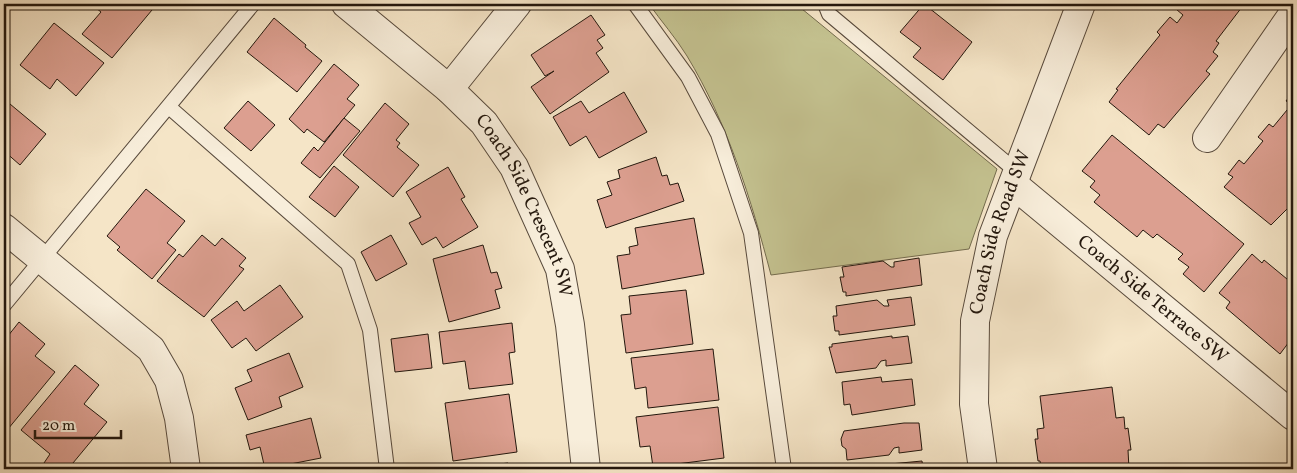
<svg xmlns="http://www.w3.org/2000/svg" width="1297" height="473" viewBox="0 0 1297 473" font-family="Vollkorn,serif">
  <style>
    .green { fill: #c4c290; stroke: #746c4e }
    .building { fill: #dc9f90; stroke: #23170d }
    .lines { fill: none; stroke-linecap: round; stroke-linejoin: round }
    .lane-casing { stroke: #584a3c; stroke-width: 16 }
    .street-casing { stroke: #584a3c; stroke-width: 30 }
    .lane { stroke: #f8eedb; stroke-width: 14 }
    .street { stroke: #f8eedb; stroke-width: 28 }
    .labels { text-anchor: middle; dominant-baseline: central; stroke-width: 4; stroke-linejoin: round; paint-order: stroke }
    .street-label { font-size: 19px; fill: #23170d; stroke: #f8eedb }
  </style>
  <rect width="100%" height="100%" fill="#f5e5c7"/>
  <filter id="stains"><feTurbulence type="fractalNoise" baseFrequency=".004" numOctaves="4"/><feColorMatrix values="0 0 0 0 .2 0 0 0 0 .09 0 0 0 0 .02 0 0 0 .5 -.17"/></filter>
  <radialGradient id="worn" r=".72"><stop offset=".6" stop-color="#630" stop-opacity="0"/><stop offset="1" stop-color="#630" stop-opacity=".3"/></radialGradient>
  <path class="green" d="M649 4H796L997 169 969 249 771 275C751 199 728 124 687 56 676 38 661 21 649 4Z"/>
  <g class="building">
    <polygon points="91,4 157,4 112,58 82,34 101,12"/>
    <polygon points="924,4 972,42 943,80 913,57 921,48 900,32"/>
    <polygon points="1170,4 1238,4 1242,7 1216,41 1219,43 1213,52 1218,56 1206,71 1210,74 1164,128 1158,124 1149,135 1109,102 1118,90 1116,89 1160,35 1157,32 1170,17 1177,23 1183,15"/>
    <polygon points="591,15 605,35 597,40 603,48 596,53 609,72 550,114 531,87 554,71 545,76 531,55"/>
    <polygon points="274,18 306,45 305,47 322,61 297,92 247,52"/>
    <polygon points="54,23 104,63 76,96 57,79 50,89 20,65"/>
    <polygon points="334,64 359,85 347,99 355,105 324,142 307,129 304,133 289,119"/>
    <polygon points="624,92 647,132 599,158 586,136 570,146 553,117 581,101 589,113"/>
    <polygon points="1293,92 1293,203 1271,225 1224,187 1233,177 1228,174 1239,160 1244,164 1263,141 1258,137 1269,124 1273,127 1292,104 1286,101"/>
    <polygon points="4,99 46,134 20,165 4,151"/>
    <polygon points="248,101 275,125 251,151 224,128"/>
    <polygon points="385,103 409,124 396,140 400,143 397,147 419,165 393,197 343,155"/>
    <polygon points="344,118 360,131 320,178 301,163 314,147 318,151"/>
    <polygon points="1112,135 1244,244 1204,292 1183,274 1189,267 1178,259 1183,254 1157,234 1153,238 1143,230 1137,237 1094,202 1100,195 1090,187 1095,181 1082,171"/>
    <polygon points="656,157 662,176 667,175 670,185 678,183 684,201 606,228 597,200 612,195 607,182 620,178 618,170"/>
    <polygon points="334,166 359,187 335,217 309,197"/>
    <polygon points="448,167 465,197 461,199 478,227 443,248 436,237 422,245 409,223 421,217 406,192"/>
    <polygon points="146,189 185,221 167,243 176,250 152,279 117,250 120,247 107,236"/>
    <polygon points="694,218 704,274 622,289 617,256 630,254 629,247 638,245 635,228"/>
    <polygon points="202,235 215,246 222,238 246,258 239,266 244,269 204,317 157,281 179,254 183,257"/>
    <polygon points="391,235 407,264 376,281 361,252"/>
    <polygon points="483,245 491,273 497,272 502,288 495,290 500,308 449,322 433,259"/>
    <polygon points="1252,254 1262,263 1264,260 1293,284 1293,345 1289,342 1280,354 1226,308 1230,302 1219,293"/>
    <polygon points="919,258 922,285 846,296 846,292 843,292 840,277 844,277 842,267 883,261 891,267 894,267 894,262"/>
    <polygon points="280,285 303,317 256,351 246,338 232,348 211,320 237,301 244,311"/>
    <polygon points="686,290 693,344 626,353 621,315 631,314 629,296"/>
    <polygon points="911,297 915,325 839,335 839,331 835,331 833,316 837,316 836,306 877,300 884,306 889,306 887,300"/>
    <polygon points="19,322 45,344 35,356 55,372 8,429 4,425 4,341"/>
    <polygon points="512,323 515,352 509,353 513,384 469,389 465,361 443,364 439,332"/>
    <polygon points="428,334 432,368 395,372 391,339"/>
    <polygon points="892,336 892,338 908,336 912,363 886,366 886,360 881,361 876,368 836,373 829,347 832,347 832,344"/>
    <polygon points="713,349 719,400 648,408 646,387 635,389 631,358"/>
    <polygon points="289,353 303,387 279,397 282,407 248,420 235,388 252,381 247,370"/>
    <polygon points="75,365 99,385 84,404 107,422 68,469 40,469 50,454 21,430"/>
    <polygon points="881,377 882,382 912,379 915,405 852,415 850,404 844,405 842,382"/>
    <polygon points="1112,387 1116,418 1124,417 1125,429 1128,428 1131,450 1128,450 1129,469 1041,469 1040,461 1038,461 1035,439 1038,439 1037,429 1044,428 1040,396"/>
    <polygon points="509,394 517,452 453,461 445,403"/>
    <polygon points="718,407 724,458 653,467 650,446 640,447 636,417"/>
    <polygon points="311,418 321,458 265,469 260,447 250,450 246,435"/>
    <polygon points="904,423 919,423 922,450 899,453 899,447 894,448 889,455 847,460 846,449 842,446 841,439 844,431"/>
    <polygon points="922,461 923,469 859,469 858,467"/>
    <polygon points="508,463 509,469 465,469 465,468"/>
  </g>
  <g class="lines">
    <g class="lane-casing">
      <g id="lane">
        <polyline points="635,4 688,77 718,134 751,233 784,469"/>
        <polyline points="825,4 829,14 1016,171"/>
        <polyline points="169,107 348,264 370,330 387,469"/>
        <polyline points="4,305 253,4"/>
      </g>
    </g>
    <g class="street-casing">
      <g id="street">
        <path id="s1" d="M346 4 449 89 484 123 514 167 560 269 570 325 586 469"/>
        <polyline points="449,89 517,4"/>
        <polyline points="1207,138 1293,14"/>
        <path id="s2" d="M1013 184 1293 416"/>
        <polyline points="4,228 151,349 169,380 179,418 186,469"/>
        <path id="s3" d="M983 469 974 404 975 321 993 236 1081 4"/>
      </g>
    </g>
    <use href="#lane" class="lane"/>
    <use href="#street" class="street"/>
  </g>
  <g class="labels">
    <g class="street-label">
      <text stroke="none"><textPath href="#s1" startOffset="275">Coach Side Crescent SW</textPath></text>
      <text stroke="none"><textPath href="#s3" startOffset="241">Coach Side Road SW</textPath></text>
      <text stroke="none"><textPath href="#s2" startOffset="181">Coach Side Terrace SW</textPath></text>
    </g>
  </g>
  <rect width="1297" height="473" fill="none" stroke="#f5e5c7" stroke-width="20"/>
  <rect x="5" y="5" width="1287" height="463" fill="none" stroke="#23170d" stroke-width="2.5"/>
  <rect x="10" y="10" width="1277" height="453" fill="none" stroke="#23170d"/>
  <path d="M35 430v8h86v-8" fill="none" stroke="#23170d" stroke-width="2.5"/>
  <text x="42" y="430" font-size="15" fill="#23170d" stroke="#f8eedb" stroke-width="4" paint-order="stroke">20 m</text>
  <rect width="100%" height="100%" filter="url(#stains)"/>
  <rect width="100%" height="100%" fill="url(#worn)"/>
</svg>
